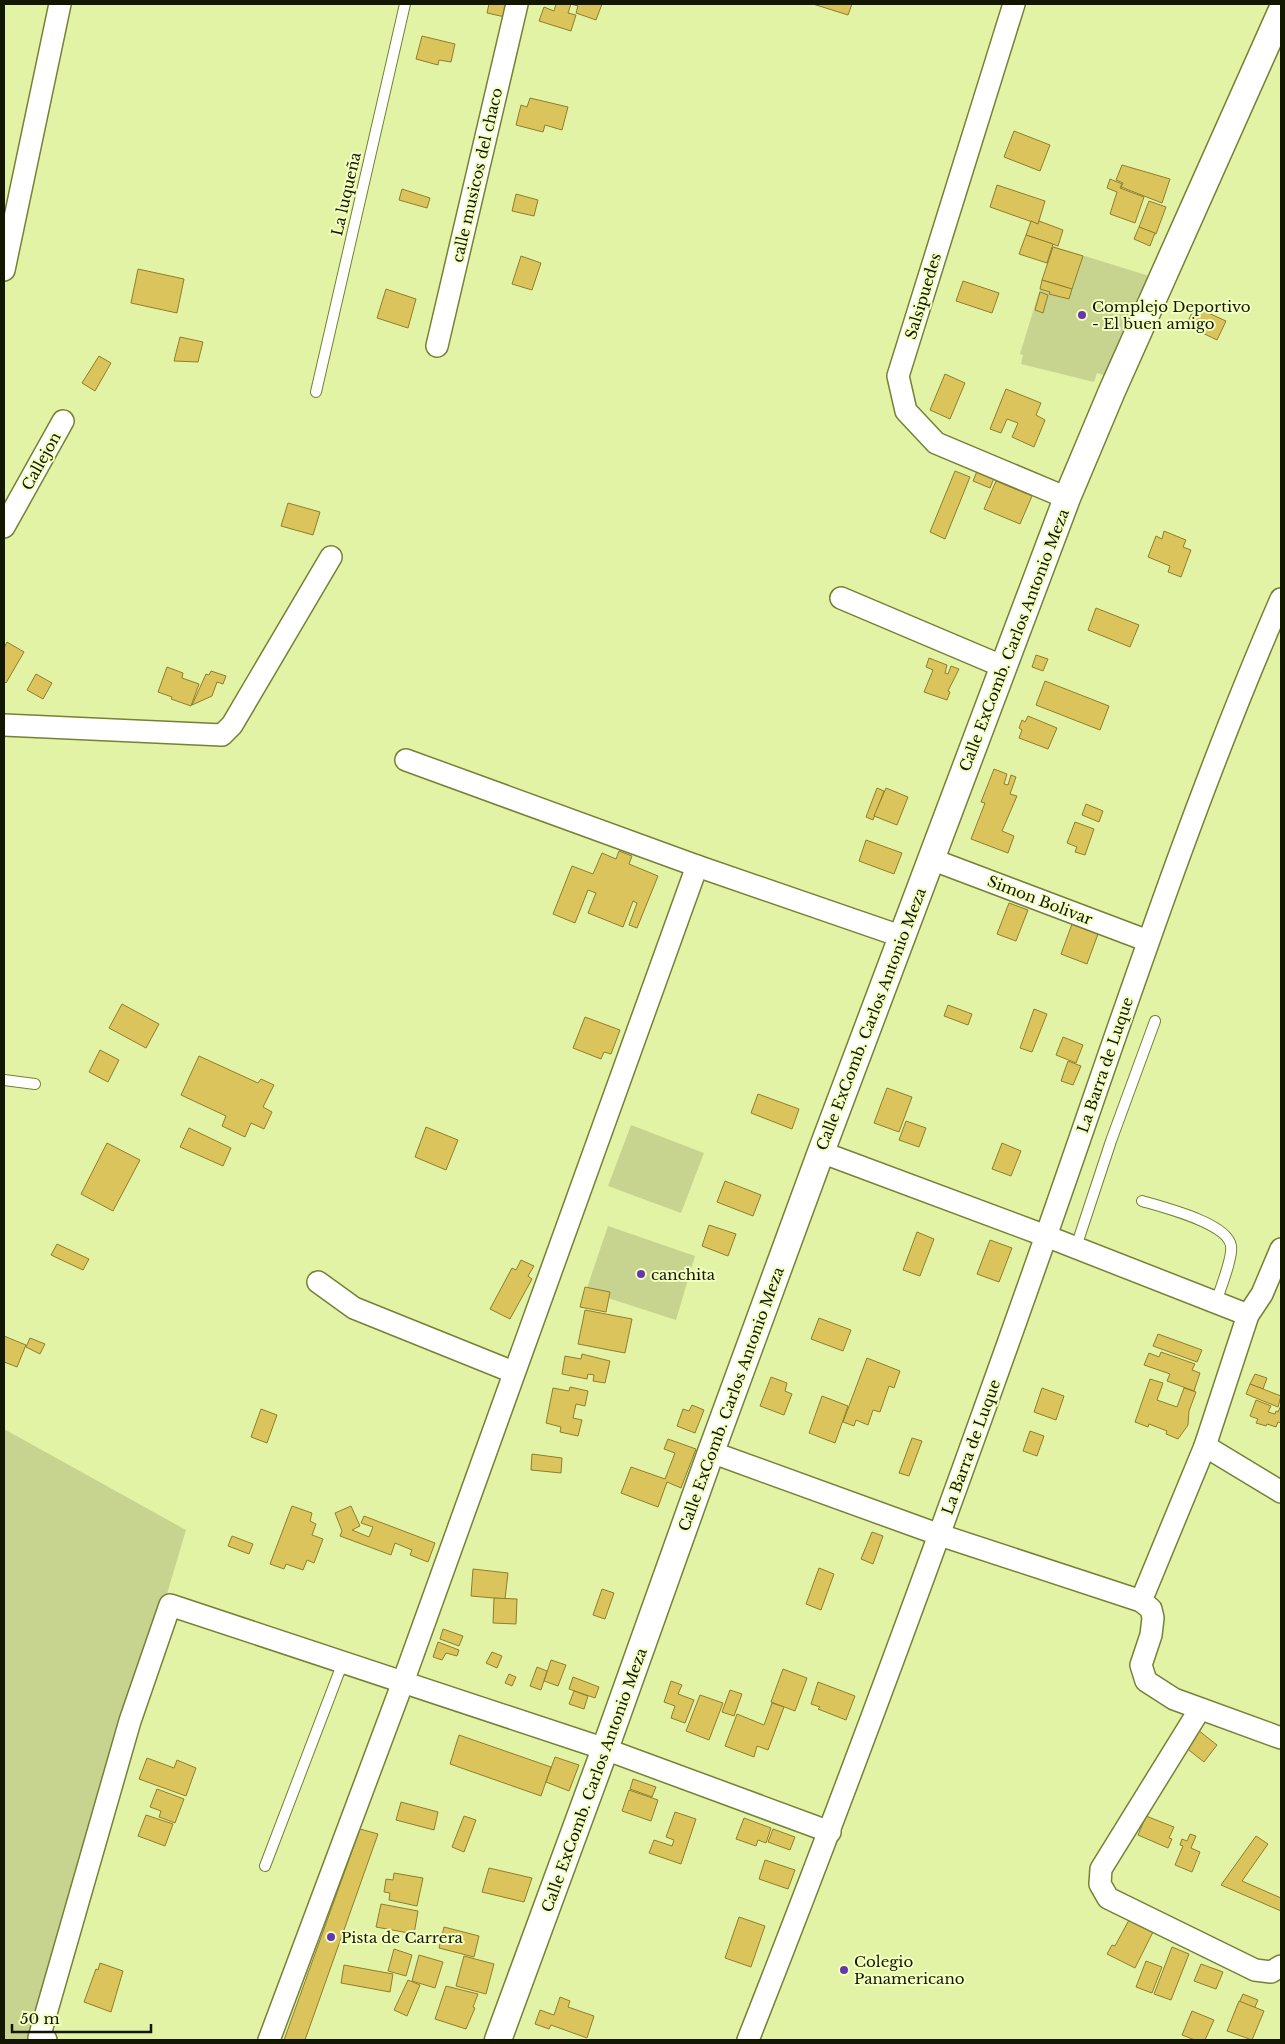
<svg xmlns="http://www.w3.org/2000/svg" width="1285" height="2044" viewBox="0 0 1285 2044" font-family="'Libre Baskerville',serif">
  <style>
    .green { fill: #c7d490 }
    .building { fill: #dac45b; stroke: #8f7e2d }
    .lines { fill: none; stroke-linecap: round; stroke-linejoin: round }
    .service-casing { stroke: #758136; stroke-width: 12 }
    .minor-casing { stroke: #758136; stroke-width: 24 }
    .tertiary-casing { stroke: #758136; stroke-width: 29 }
    .service { stroke: #fff; stroke-width: 10 }
    .minor { stroke: #fff; stroke-width: 21 }
    .tertiary { stroke: #fff; stroke-width: 26 }
    .poi-dot { fill: #6736ae; stroke: #f2ffc0; stroke-width: 2 }
    .labels { text-anchor: middle; dominant-baseline: central; stroke-width: 4; stroke-linejoin: round; paint-order: stroke }
    .street-label { font-size: 15px; fill: #131700; stroke: #f2ffc0 }
    .poi-label { font-size: 15px; fill: #131700; stroke: #f2ffc0; text-anchor: start }
  </style>
  <rect width="100%" height="100%" fill="#e3f3a5"/>
  <g class="green">
    <polygon points="1053,246 1149,276 1106,376 1097,373 1094,382 1021,364 1023,355 1020,354"/>
    <polygon points="631,1125 704,1153 681,1213 608,1186"/>
    <polygon points="608,1226 695,1256 676,1320 586,1291"/>
    <polygon points="4,1429 186,1530 34,2040 4,2040"/>
  </g>
  <g class="building">
    <polygon points="489,4 508,4 505,17 487,13"/>
    <polygon points="556,4 602,4 596,20 576,13 578,6 571,4 568,13 576,15 571,31 539,21 544,7 554,11"/>
    <polygon points="813,4 852,4 848,15"/>
    <polygon points="422,36 455,44 451,62 439,60 438,65 416,59"/>
    <polygon points="530,98 568,107 562,130 545,125 543,132 516,125 521,105 527,107"/>
    <polygon points="1014,131 1050,145 1040,171 1004,157"/>
    <polygon points="1122,165 1170,179 1162,203 1121,187 1123,183 1116,180"/>
    <polygon points="1110,179 1122,184 1120,188 1144,197 1135,223 1110,214 1117,192 1107,188"/>
    <polygon points="997,185 1045,201 1038,224 990,207"/>
    <polygon points="402,189 430,198 427,208 399,200"/>
    <polygon points="516,194 538,200 534,216 512,211"/>
    <polygon points="1149,201 1166,207 1156,234 1139,227"/>
    <polygon points="1031,221 1038,224 1039,221 1063,230 1058,246 1026,235"/>
    <polygon points="1139,227 1155,233 1150,246 1134,239"/>
    <polygon points="1026,235 1053,244 1047,263 1019,254"/>
    <polygon points="1053,247 1083,256 1072,289 1042,280"/>
    <polygon points="521,256 541,263 532,290 512,284"/>
    <polygon points="138,269 184,279 177,313 131,303"/>
    <polygon points="1042,280 1072,289 1069,299 1049,294 1050,292 1040,289"/>
    <polygon points="963,281 999,293 992,313 956,301"/>
    <polygon points="386,289 416,299 408,328 377,318"/>
    <polygon points="1040,292 1048,295 1043,313 1035,310"/>
    <polygon points="1195,307 1226,321 1217,340 1186,325"/>
    <polygon points="180,337 203,342 198,362 174,361"/>
    <polygon points="99,356 111,363 95,391 82,383"/>
    <polygon points="945,374 965,383 950,419 930,410"/>
    <polygon points="1006,389 1041,403 1036,415 1045,420 1034,447 1012,437 1018,423 1007,419 1001,433 990,429"/>
    <polygon points="980,464 997,471 990,488 973,481"/>
    <polygon points="955,471 970,477 945,539 930,532"/>
    <polygon points="996,481 1032,496 1020,524 984,509"/>
    <polygon points="288,503 320,512 313,535 281,526"/>
    <polygon points="1164,531 1186,540 1183,547 1191,550 1181,577 1168,572 1170,566 1148,557 1156,536 1162,539"/>
    <polygon points="1096,608 1139,625 1130,647 1088,630"/>
    <polygon points="7,642 24,652 6,683 4,681 4,648"/>
    <polygon points="1036,655 1048,659 1043,671 1032,667"/>
    <polygon points="929,658 947,665 945,673 948,674 951,666 959,669 948,691 950,692 947,700 924,692 933,670 926,667"/>
    <polygon points="167,667 183,673 182,678 199,684 191,706 171,699 172,697 158,692"/>
    <polygon points="211,671 226,676 223,684 217,682 212,696 192,705 206,674 209,675"/>
    <polygon points="36,674 52,683 43,699 27,690"/>
    <polygon points="1045,681 1109,706 1100,730 1036,705"/>
    <polygon points="1028,716 1057,728 1048,749 1019,738 1022,730 1019,728 1022,720 1025,722"/>
    <polygon points="994,769 1007,774 1004,784 1008,785 1011,775 1016,777 1010,794 1017,796 1002,831 1014,836 1008,853 971,839 985,803 981,802"/>
    <polygon points="877,788 884,791 873,820 866,817"/>
    <polygon points="886,788 908,797 897,825 874,816"/>
    <polygon points="1086,804 1103,811 1099,822 1082,815"/>
    <polygon points="1075,822 1094,829 1085,855 1075,852 1077,847 1067,843"/>
    <polygon points="866,840 902,853 894,874 859,861"/>
    <polygon points="619,851 632,856 629,864 658,876 637,928 629,925 637,903 633,901 623,927 588,913 596,893 588,890 575,923 553,914 572,866 593,874 602,853 616,859"/>
    <polygon points="1009,903 1028,910 1016,941 997,934"/>
    <polygon points="1072,924 1098,934 1087,964 1061,954"/>
    <polygon points="122,1004 159,1024 146,1048 109,1028"/>
    <polygon points="948,1005 972,1014 968,1025 944,1016"/>
    <polygon points="1034,1009 1047,1014 1032,1052 1020,1048"/>
    <polygon points="585,1017 620,1030 611,1054 604,1052 601,1059 573,1048"/>
    <polygon points="1063,1037 1083,1045 1076,1063 1056,1055"/>
    <polygon points="100,1050 119,1060 108,1082 89,1072"/>
    <polygon points="199,1056 258,1083 261,1079 274,1085 263,1107 272,1112 264,1129 251,1123 245,1137 222,1126 226,1116 181,1095"/>
    <polygon points="1068,1061 1081,1066 1073,1085 1061,1081"/>
    <polygon points="887,1088 912,1097 899,1132 874,1123"/>
    <polygon points="758,1094 799,1109 792,1129 751,1113"/>
    <polygon points="906,1121 926,1128 919,1147 899,1140"/>
    <polygon points="426,1127 458,1140 446,1170 415,1157"/>
    <polygon points="189,1128 231,1148 223,1166 180,1147"/>
    <polygon points="107,1143 140,1160 113,1211 81,1194"/>
    <polygon points="1002,1143 1021,1151 1011,1176 992,1169"/>
    <polygon points="725,1181 761,1195 753,1216 717,1202"/>
    <polygon points="709,1225 736,1234 728,1256 702,1246"/>
    <polygon points="917,1232 934,1239 920,1276 903,1270"/>
    <polygon points="990,1240 1012,1248 999,1282 977,1274"/>
    <polygon points="57,1244 89,1259 83,1270 51,1255"/>
    <polygon points="521,1260 534,1266 528,1276 532,1279 510,1319 490,1309 512,1268 516,1270"/>
    <polygon points="585,1287 610,1292 606,1312 580,1307"/>
    <polygon points="585,1310 632,1319 625,1353 578,1344"/>
    <polygon points="819,1318 851,1330 843,1351 811,1339"/>
    <polygon points="1158,1334 1202,1350 1197,1362 1153,1346"/>
    <polygon points="4,1336 26,1345 17,1367 4,1362"/>
    <polygon points="30,1338 45,1344 40,1354 26,1347"/>
    <polygon points="1161,1352 1195,1364 1192,1370 1200,1373 1194,1391 1167,1381 1170,1374 1144,1365 1149,1353 1159,1357"/>
    <polygon points="582,1354 610,1361 605,1383 593,1381 594,1375 588,1374 587,1379 562,1374 565,1356 581,1359"/>
    <polygon points="867,1358 900,1371 894,1388 889,1386 880,1412 873,1410 868,1425 856,1420 854,1426 843,1422"/>
    <polygon points="1255,1374 1267,1378 1263,1389 1250,1384"/>
    <polygon points="771,1377 787,1383 785,1391 792,1394 784,1415 760,1406"/>
    <polygon points="1150,1379 1163,1383 1157,1400 1177,1407 1184,1388 1196,1392 1189,1411 1188,1425 1178,1439 1166,1434 1167,1431 1149,1424 1148,1427 1135,1422"/>
    <polygon points="1250,1384 1281,1396 1278,1407 1246,1394"/>
    <polygon points="570,1387 588,1391 585,1406 576,1404 573,1418 582,1420 578,1436 560,1432 561,1427 546,1423 553,1388 569,1391"/>
    <polygon points="1042,1388 1064,1396 1056,1420 1034,1412"/>
    <polygon points="822,1396 848,1406 835,1443 809,1433"/>
    <polygon points="1256,1400 1271,1406 1268,1412 1275,1414 1276,1411 1278,1412 1281,1405 1281,1423 1278,1422 1276,1427 1267,1424 1266,1426 1256,1423 1258,1419 1250,1416"/>
    <polygon points="692,1405 704,1410 695,1433 677,1426 683,1409 689,1411"/>
    <polygon points="261,1409 277,1415 267,1443 251,1437"/>
    <polygon points="1030,1431 1044,1436 1037,1456 1023,1451"/>
    <polygon points="912,1438 922,1441 909,1476 899,1473"/>
    <polygon points="668,1439 696,1449 681,1488 667,1482 658,1507 621,1493 631,1467 665,1479 675,1453 664,1449"/>
    <polygon points="532,1454 562,1458 561,1473 531,1470"/>
    <polygon points="292,1506 312,1513 310,1521 316,1524 312,1535 323,1539 314,1563 307,1560 303,1570 286,1564 284,1569 270,1564"/>
    <polygon points="351,1506 360,1526 352,1530 369,1537 373,1527 361,1523 364,1516 435,1543 428,1562 410,1555 412,1550 395,1543 391,1555 340,1536 342,1531 335,1513"/>
    <polygon points="872,1532 883,1536 873,1564 861,1559"/>
    <polygon points="232,1536 253,1544 249,1554 228,1546"/>
    <polygon points="819,1568 834,1574 821,1610 806,1604"/>
    <polygon points="473,1569 508,1573 505,1599 471,1596"/>
    <polygon points="602,1589 614,1593 605,1619 593,1615"/>
    <polygon points="494,1598 517,1599 516,1624 493,1623"/>
    <polygon points="443,1629 463,1636 459,1646 440,1639"/>
    <polygon points="438,1642 459,1650 457,1656 446,1653 442,1660 433,1657"/>
    <polygon points="492,1652 502,1656 497,1668 486,1663"/>
    <polygon points="551,1660 566,1665 558,1686 544,1681"/>
    <polygon points="537,1667 547,1671 541,1690 530,1686"/>
    <polygon points="783,1669 807,1678 795,1711 771,1702"/>
    <polygon points="509,1674 516,1677 512,1686 505,1683"/>
    <polygon points="573,1677 599,1687 595,1698 569,1689"/>
    <polygon points="671,1681 682,1685 678,1694 694,1700 685,1723 671,1718 675,1706 664,1702"/>
    <polygon points="818,1682 855,1696 846,1720 818,1709 820,1707 811,1704"/>
    <polygon points="730,1690 742,1694 734,1716 722,1712"/>
    <polygon points="574,1691 588,1696 584,1709 569,1704"/>
    <polygon points="700,1695 723,1703 709,1740 686,1731"/>
    <polygon points="772,1703 784,1707 768,1750 757,1746 754,1757 725,1746 737,1714 764,1725"/>
    <polygon points="1198,1730 1217,1745 1204,1762 1185,1747"/>
    <polygon points="459,1735 551,1767 541,1796 450,1764"/>
    <polygon points="555,1757 579,1765 569,1791 546,1782"/>
    <polygon points="147,1758 174,1768 177,1760 196,1768 186,1796 139,1779"/>
    <polygon points="633,1779 656,1787 652,1797 630,1789"/>
    <polygon points="157,1789 184,1799 175,1823 159,1817 161,1811 150,1807"/>
    <polygon points="629,1790 658,1800 651,1821 622,1811"/>
    <polygon points="401,1802 438,1812 434,1830 396,1820"/>
    <polygon points="675,1812 696,1819 681,1864 649,1853 654,1840 672,1846 674,1840 666,1837"/>
    <polygon points="146,1815 173,1824 165,1846 138,1836"/>
    <polygon points="464,1816 476,1820 464,1852 452,1847"/>
    <polygon points="1146,1816 1174,1827 1169,1838 1172,1839 1168,1848 1138,1835"/>
    <polygon points="744,1818 771,1828 766,1843 758,1840 756,1846 736,1839"/>
    <polygon points="360,1829 378,1834 305,2040 284,2040"/>
    <polygon points="773,1829 795,1837 790,1850 768,1842"/>
    <polygon points="1190,1834 1196,1836 1191,1848 1200,1852 1192,1872 1175,1865 1183,1846 1180,1845 1182,1839 1187,1841"/>
    <polygon points="1256,1836 1268,1844 1242,1881 1281,1898 1281,1911 1221,1885"/>
    <polygon points="765,1860 795,1870 788,1889 759,1879"/>
    <polygon points="489,1868 532,1878 524,1902 482,1892"/>
    <polygon points="394,1873 423,1878 417,1906 389,1900 390,1893 384,1892 386,1879 393,1880"/>
    <polygon points="381,1904 418,1911 414,1934 376,1927"/>
    <polygon points="739,1917 765,1926 751,1967 725,1958"/>
    <polygon points="1129,1920 1153,1932 1135,1968 1107,1954 1112,1945 1115,1946"/>
    <polygon points="444,1927 479,1936 474,1957 439,1948"/>
    <polygon points="1172,1947 1189,1954 1171,2000 1154,1994"/>
    <polygon points="394,1949 412,1955 406,1976 388,1971"/>
    <polygon points="419,1955 443,1962 435,1988 412,1981"/>
    <polygon points="464,1956 494,1964 486,1994 456,1986"/>
    <polygon points="1146,1961 1162,1967 1152,1993 1136,1987"/>
    <polygon points="100,1963 123,1971 111,2012 84,2002 96,1969 98,1970"/>
    <polygon points="1201,1964 1223,1972 1216,1989 1194,1981"/>
    <polygon points="344,1965 393,1974 390,1992 341,1983"/>
    <polygon points="408,1980 420,1985 407,2016 394,2010"/>
    <polygon points="446,1986 478,1994 473,2007 475,2008 466,2029 435,2019"/>
    <polygon points="1243,1994 1258,2000 1249,2021 1234,2014"/>
    <polygon points="560,1997 570,2001 568,2007 594,2016 587,2038 551,2025 549,2029 535,2024 540,2010 554,2015"/>
    <polygon points="1239,2001 1264,2011 1252,2040 1227,2031"/>
    <polygon points="1192,2011 1214,2020 1205,2040 1195,2040 1182,2035"/>
  </g>
  <g class="lines">
    <g class="service-casing">
      <g id="service">
        <polyline points="316,392 405,4"/>
        <polyline points="4,1080 35,1084"/>
        <path d="M1142 1201C1162 1207 1228 1223 1231 1246 1233 1257 1220 1290 1216 1302"/>
        <polyline points="1076,1247 1111,1141 1155,1021"/>
        <polyline points="265,1866 343,1662"/>
      </g>
    </g>
    <g class="minor-casing">
      <g id="minor">
        <polyline points="1014,4 898,376 906,411 936,443 1067,498"/>
        <polyline points="4,270 60,4"/>
        <polyline points="437,346 517,4"/>
        <polyline points="4,527 63,421"/>
        <polyline points="841,598 1004,667"/>
        <polyline points="4,725 222,735 232,725 331,557"/>
        <polyline points="406,760 697,866 903,937"/>
        <polyline points="931,859 1148,941"/>
        <polyline points="821,1152 1046,1236 1248,1315"/>
        <polyline points="318,1282 354,1308 513,1372"/>
        <polyline points="1205,1446 1281,1492"/>
        <polyline points="711,1452 940,1535 1141,1601 1151,1609 1153,1618 1151,1635 1141,1665 1146,1681 1174,1699 1281,1738"/>
        <polyline points="1141,1601 1205,1446 1248,1315 1262,1294 1281,1249"/>
        <polyline points="1200,1709 1101,1869 1100,1884 1108,1898 1255,1970 1271,1972 1281,1966"/>
        <polyline points="46,2040 39,2038 130,1721 170,1605 605,1749 830,1832"/>
        <polyline points="269,2040 403,1682 697,866"/>
        <path d="M748 2040C853 1774 951 1506 1046 1236 1121 1022 1191 806 1281 599"/>
      </g>
    </g>
    <g class="tertiary-casing">
      <polyline id="tertiary" points="498,2040 605,1749 711,1452 821,1152 1067,498 1112,391 1281,12"/>
    </g>
    <use href="#service" class="service"/>
    <use href="#minor" class="minor"/>
    <use href="#tertiary" class="tertiary"/>
  </g>
  <g class="poi-dot">
    <circle cx="1082" cy="315" r="5"/>
    <circle cx="641" cy="1274" r="5"/>
    <circle cx="331" cy="1937" r="5"/>
    <circle cx="844" cy="1970" r="5"/>
  </g>
  <g class="labels">
    <g class="street-label">
      <text transform="translate(477 175) rotate(-77)">calle musicos del chaco</text>
      <text transform="translate(346 194) rotate(-77)">La luqueña</text>
      <text transform="translate(923 296) rotate(-73)">Salsipuedes</text>
      <text transform="translate(41 461) rotate(-61)">Callejon</text>
      <text transform="translate(1014 640) rotate(-69)">Calle ExComb. Carlos Antonio Meza</text>
      <text transform="translate(1040 900) rotate(21)">Simon Bolivar</text>
      <text transform="translate(871 1019) rotate(-69)">Calle ExComb. Carlos Antonio Meza</text>
      <text transform="translate(1105 1065) rotate(-71)">La Barra de Luque</text>
      <text transform="translate(731 1399) rotate(-70)">Calle ExComb. Carlos Antonio Meza</text>
      <text transform="translate(971 1447) rotate(-70)">La Barra de Luque</text>
      <text transform="translate(594 1780) rotate(-70)">Calle ExComb. Carlos Antonio Meza</text>
    </g>
    <g class="poi-label">
      <text x="1092" y="306">Complejo Deportivo<tspan x="1092" dy="17">- El buen amigo</tspan></text>
      <text x="651" y="1274">canchita</text>
      <text x="341" y="1937">Pista de Carrera</text>
      <text x="854" y="1961">Colegio<tspan x="854" dy="17">Panamericano</tspan></text>
    </g>
  </g>
  <rect width="1285" height="2044" fill="none" stroke="#131700" stroke-width="10"/>
  <path d="M12 2024v8h139v-8" fill="none" stroke="#131700" stroke-width="2.5"/>
  <text x="20" y="2024" font-size="15" fill="#131700" stroke="#f2ffc0" stroke-width="4" paint-order="stroke">50 m</text>
</svg>
